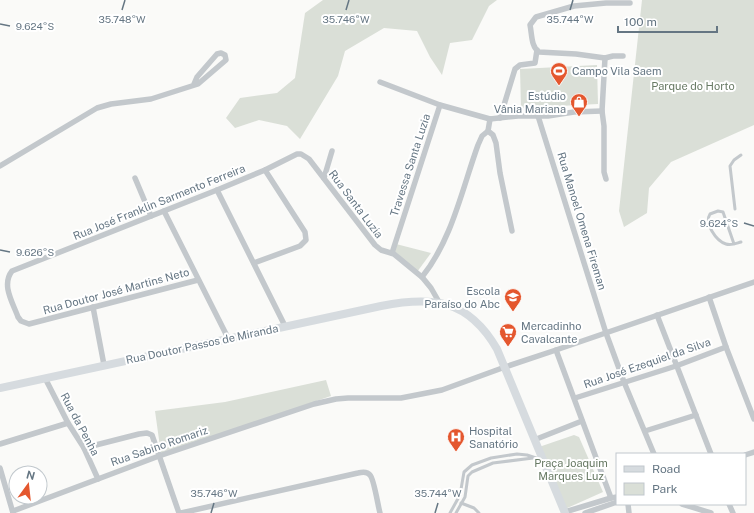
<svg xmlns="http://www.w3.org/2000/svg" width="754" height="513" viewBox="0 0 754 513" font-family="'Public Sans',sans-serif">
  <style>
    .green { fill: #dadfd7 }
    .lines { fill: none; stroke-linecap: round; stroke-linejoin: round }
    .lane { stroke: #c3c8cc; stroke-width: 3 }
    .street { stroke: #c3c8cc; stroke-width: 5.5 }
    .secondary { stroke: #d6dbdf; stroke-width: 8 }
    .ticks { fill: none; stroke: #657683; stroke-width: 1.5 }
    .labels { text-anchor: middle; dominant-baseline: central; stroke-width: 4; stroke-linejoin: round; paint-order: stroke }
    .poi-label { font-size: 11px; fill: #657683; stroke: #fff; text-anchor: start }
    .park-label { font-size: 11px; fill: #687a64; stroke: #fff }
    .street-label { font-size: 11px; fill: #657683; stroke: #fff }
    .ticks-label { font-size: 10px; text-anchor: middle; fill: #657683; stroke: #fff; stroke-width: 4; stroke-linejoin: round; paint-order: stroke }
  </style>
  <rect width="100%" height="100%" fill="#fafaf8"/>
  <g class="green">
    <polygon points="323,0 497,0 489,6 472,40 450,43 442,75 430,57 417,31 384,28 345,51 338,76 300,139 287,126 259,120 235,128 226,118 240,98 277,93 295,78 305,13"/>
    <polygon points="642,0 754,0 754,125 671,162 649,188 647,213 624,227 619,211"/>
    <polygon points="597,65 598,104 521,108 520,69"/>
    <polygon points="396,244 431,253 417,272 393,250"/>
    <polygon points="326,380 331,396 161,454 155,411 225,402"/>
    <polygon points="574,435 579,437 603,492 565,509 539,447"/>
  </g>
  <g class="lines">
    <g class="lane">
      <polyline points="735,209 730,166 734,160 741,155"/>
      <path d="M734 244 723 212 718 211 710 214C704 223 716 241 726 244 731 246 737 243 741 242"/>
      <polyline points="461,503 474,508 479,513"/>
      <polyline points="450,513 460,495 464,472 472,465 491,458 517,454 527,455 542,460"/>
      <polyline points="456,513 465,497 468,476 472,472 493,463 533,458"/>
    </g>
    <g class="street">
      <path d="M623 56H613L605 58 576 54 539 52C531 47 532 34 530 25L536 17 574 6 606 3H630"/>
      <polyline points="605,58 602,111 604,126 604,172 606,179"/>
      <polyline points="380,82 440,105 490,119 518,116 548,116 574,112 602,111"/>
      <polyline points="538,116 606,333 624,382 654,454"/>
      <polyline points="500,118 515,69 520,65 535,63 537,50"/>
      <polyline points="488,131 493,135 496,143 500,173 512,231"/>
      <polyline points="0,166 97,108 111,104 151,99 198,84 226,60 225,55 221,53 217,54 197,77 194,84"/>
      <polyline points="135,178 151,216"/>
      <polyline points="324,178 332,151"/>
      <polyline points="217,190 285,326"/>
      <polyline points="164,211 228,338"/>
      <polyline points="392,253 440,105"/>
      <polyline points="254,263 300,246 306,240 305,232 265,170"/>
      <path d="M422 277C452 240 462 189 478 145L482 136 488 131 490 119"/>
      <path d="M198 280 29 324 21 321 18 317C13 303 1 285 12 271L217 190 265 170 297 154H301L309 159 375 245 381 250 394 254 422 277 431 288 439 302"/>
      <polyline points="709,297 726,347 754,419"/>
      <polyline points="93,307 104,365"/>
      <polyline points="657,315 711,454"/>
      <polyline points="556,350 611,498"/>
      <polyline points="45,378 68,423 84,448 98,479"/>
      <polyline points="575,398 676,366 726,347"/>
      <polyline points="645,431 696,415"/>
      <polyline points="534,440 582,421"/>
      <polyline points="0,444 68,423"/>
      <polyline points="84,448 139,434 147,433 152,435 179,513"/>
      <polyline points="745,455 754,452"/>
      <polyline points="0,468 13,513"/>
      <polyline points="628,504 629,513"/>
      <polyline points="682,504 711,513"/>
      <polyline points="729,504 733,513"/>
      <polyline points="13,511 159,456 314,404 336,399 348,398 401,398 442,390 505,367 556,350 754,282"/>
      <polyline points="565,512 611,498 617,497"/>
      <path d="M181 513 358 473C362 472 367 471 370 475 374 479 378 506 380 513"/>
      <polyline points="585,513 617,502"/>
    </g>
    <path class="secondary" d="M0 388 381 306C433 296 468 299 497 349L565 513"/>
  </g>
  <path class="ticks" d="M122 10 125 0M346 10 349 0M570 10 573 0M0 24 10 26M744 223 754 226M0 250 10 252M211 513 214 503M435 513 438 503"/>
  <defs>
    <g id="stadium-pin" transform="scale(0.9)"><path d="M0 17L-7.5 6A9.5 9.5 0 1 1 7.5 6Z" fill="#e4572e" stroke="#fff"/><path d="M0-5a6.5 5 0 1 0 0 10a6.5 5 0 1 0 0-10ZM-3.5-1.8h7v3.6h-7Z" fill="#fff"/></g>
    <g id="shop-pin" transform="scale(0.9)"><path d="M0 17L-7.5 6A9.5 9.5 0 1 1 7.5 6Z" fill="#e4572e" stroke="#fff"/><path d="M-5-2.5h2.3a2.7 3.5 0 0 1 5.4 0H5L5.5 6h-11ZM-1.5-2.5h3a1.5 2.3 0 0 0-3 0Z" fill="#fff"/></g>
    <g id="school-pin" transform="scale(0.9)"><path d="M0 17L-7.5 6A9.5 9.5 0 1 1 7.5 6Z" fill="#e4572e" stroke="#fff"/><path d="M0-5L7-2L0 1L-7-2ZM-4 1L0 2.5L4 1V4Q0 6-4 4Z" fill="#fff"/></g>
    <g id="supermarket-pin" transform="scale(0.9)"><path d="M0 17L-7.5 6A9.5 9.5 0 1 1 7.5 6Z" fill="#e4572e" stroke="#fff"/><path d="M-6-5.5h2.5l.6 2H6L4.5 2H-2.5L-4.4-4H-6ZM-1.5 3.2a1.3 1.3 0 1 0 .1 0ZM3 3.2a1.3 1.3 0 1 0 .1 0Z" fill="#fff"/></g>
    <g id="hospital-pin" transform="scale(0.9)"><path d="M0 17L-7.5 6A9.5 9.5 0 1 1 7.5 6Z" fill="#e4572e" stroke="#fff"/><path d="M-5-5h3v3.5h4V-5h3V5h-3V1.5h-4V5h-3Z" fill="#fff"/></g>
  </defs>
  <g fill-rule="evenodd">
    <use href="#stadium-pin" x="559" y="71"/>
    <use href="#shop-pin" x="579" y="102"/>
    <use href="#school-pin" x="513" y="297"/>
    <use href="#supermarket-pin" x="508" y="332"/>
    <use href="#hospital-pin" x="456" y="437"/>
  </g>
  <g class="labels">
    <g class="poi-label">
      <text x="572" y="71">Campo Vila Saem</text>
      <text x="566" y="96" text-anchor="end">Estúdio<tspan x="566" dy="13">Vânia Mariana</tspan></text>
      <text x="500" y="291" text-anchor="end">Escola<tspan x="500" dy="13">Paraíso do Abc</tspan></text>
      <text x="521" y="326">Mercadinho<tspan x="521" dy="13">Cavalcante</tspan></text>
      <text x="469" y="431">Hospital<tspan x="469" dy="13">Sanatório</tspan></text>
    </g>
    <g class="park-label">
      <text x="693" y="86">Parque do Horto</text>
      <text x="571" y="463">Praça Joaquim<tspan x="571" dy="13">Marques Luz</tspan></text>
    </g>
    <g class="street-label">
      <text transform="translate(410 165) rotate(-72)">Travessa Santa Luzia</text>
      <text transform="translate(159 202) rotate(-22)">Rua José Franklin Sarmento Ferreira</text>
      <text transform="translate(356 204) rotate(53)">Rua Santa Luzia</text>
      <text transform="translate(582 221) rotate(73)">Rua Manoel Omena Fireman</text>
      <text transform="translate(116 291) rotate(-15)">Rua Doutor José Martins Neto</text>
      <text transform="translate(202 344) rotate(-12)">Rua Doutor Passos de Miranda</text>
      <text transform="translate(647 363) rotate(-19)">Rua José Ezequiel da Silva</text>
      <text transform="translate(80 424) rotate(62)">Rua da Penha</text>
      <text transform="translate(159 446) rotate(-19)">Rua Sabino Romariz</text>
    </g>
  </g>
  <g class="ticks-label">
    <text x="122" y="23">35.748°W</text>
    <text x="346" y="23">35.746°W</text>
    <text x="570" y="23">35.744°W</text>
    <text x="35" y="30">9.624°S</text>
    <text x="719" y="227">9.624°S</text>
    <text x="35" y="256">9.626°S</text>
    <text x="214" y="497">35.746°W</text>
    <text x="438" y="497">35.744°W</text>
  </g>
  <rect x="616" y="453" width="130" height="52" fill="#ffffff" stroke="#c1c8cd"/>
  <rect x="624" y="466" width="20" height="6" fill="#d6dbdf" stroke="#c1c8cd"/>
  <text x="652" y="473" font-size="12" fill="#657683">Road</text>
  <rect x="624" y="483" width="20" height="12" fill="#dadfd7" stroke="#c1c8cd"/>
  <text x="652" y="493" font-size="12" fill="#657683">Park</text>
  <g transform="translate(28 485) rotate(15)"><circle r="19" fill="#ffffff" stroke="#c1c8cd"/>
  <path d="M0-3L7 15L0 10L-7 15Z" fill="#e4572e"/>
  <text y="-6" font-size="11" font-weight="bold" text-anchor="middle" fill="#657683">N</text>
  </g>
  <path d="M618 26v6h99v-6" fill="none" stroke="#657683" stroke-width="2"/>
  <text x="624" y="26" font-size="12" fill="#657683" stroke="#ffffff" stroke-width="3" paint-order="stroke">100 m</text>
</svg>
